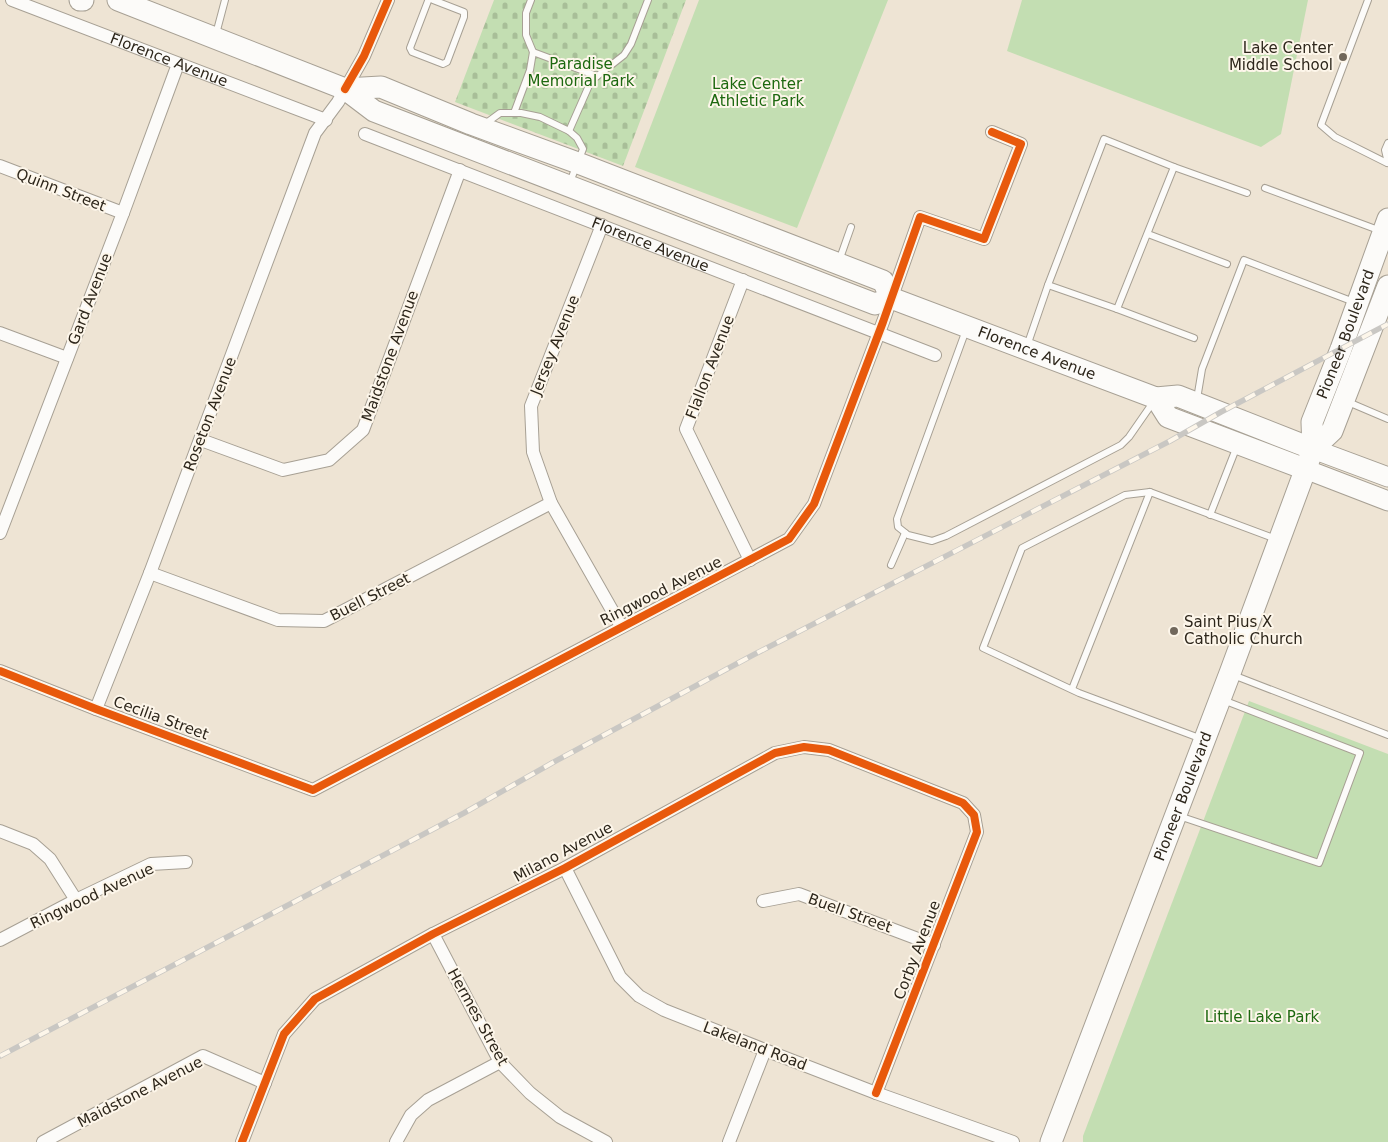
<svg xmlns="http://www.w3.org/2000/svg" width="1388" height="1142" viewBox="0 0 1388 1142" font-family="'DejaVu Sans',sans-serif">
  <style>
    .cemetery { fill: url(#cemetery-stones) }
    .park { fill: #c3deb2 }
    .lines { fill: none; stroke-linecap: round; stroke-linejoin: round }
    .service-casing { stroke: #a7a094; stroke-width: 8 }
    .minor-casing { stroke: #a7a094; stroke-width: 14 }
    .secondary-casing { stroke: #a7a094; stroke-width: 21 }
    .primary-casing { stroke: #a7a094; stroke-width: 23 }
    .service { stroke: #fcfbf9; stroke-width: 6 }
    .minor { stroke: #fcfbf9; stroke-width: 12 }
    .secondary { stroke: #fcfbf9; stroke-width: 19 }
    .primary { stroke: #fcfbf9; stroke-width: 21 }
    .rail-casing { stroke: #c9c7c3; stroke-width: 5.5 }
    .rail { stroke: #fdf6ea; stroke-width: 4; stroke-dasharray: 11; stroke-linecap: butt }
    .cycleway-casing { stroke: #fdf6ea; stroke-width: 11 }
    .cycleway { stroke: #e8590c; stroke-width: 8 }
    .poi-dot { fill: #71685c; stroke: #fdf6ea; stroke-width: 2 }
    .labels { text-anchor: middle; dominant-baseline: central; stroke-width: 4; stroke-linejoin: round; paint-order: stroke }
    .poi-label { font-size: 15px; fill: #2d261b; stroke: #fdf6ea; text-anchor: end }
    .street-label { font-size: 15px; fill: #2d261b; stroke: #fdf6ea }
    .park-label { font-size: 15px; fill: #1c680f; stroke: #fdf6ea }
  </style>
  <defs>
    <pattern id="cemetery-stones" width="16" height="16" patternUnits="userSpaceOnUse" patternTransform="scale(1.25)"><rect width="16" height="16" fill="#c3deb2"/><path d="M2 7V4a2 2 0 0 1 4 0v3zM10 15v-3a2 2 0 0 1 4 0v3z" fill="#a8be98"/></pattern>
  </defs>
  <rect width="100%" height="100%" fill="#eee4d4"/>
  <polygon class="cemetery" points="494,0 686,0 623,166 455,102"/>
  <g class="park">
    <polygon points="699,0 888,0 797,228 635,167"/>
    <polygon points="1022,0 1308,0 1281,134 1261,147 1007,51"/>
    <polygon points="1249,701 1388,754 1388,1142 1083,1142 1083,1136"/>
  </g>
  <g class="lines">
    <g class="service-casing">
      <g id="service">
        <polyline points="1368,0 1321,125 1335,137 1387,163"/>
        <polyline points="428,1 410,48 412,52 443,64 447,62 464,17 464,12 433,0"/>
        <polyline points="216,34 225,0"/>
        <polyline points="533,52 597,76"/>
        <polyline points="514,113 530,70 533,52 526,35 526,13 531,0"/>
        <polyline points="485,124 500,113 521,113 540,117 569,131 577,138 583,149 570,182"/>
        <polyline points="569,131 591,81 624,55 631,44 648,0"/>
        <polyline points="1388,143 1385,150 1388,163"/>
        <polyline points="1174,167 1117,309 1194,338"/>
        <polyline points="1265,188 1381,231"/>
        <polyline points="1148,234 1227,264"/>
        <polyline points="839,261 851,227"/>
        <polyline points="1048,285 1117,309"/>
        <polyline points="966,330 897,519 898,527 908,535 932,541 946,536 1121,445 1129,437 1154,401"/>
        <polyline points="1027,346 1048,285 1104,139 1174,167 1247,193"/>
        <polyline points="1197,399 1202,369 1244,260 1354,302"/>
        <polyline points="1348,402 1388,419"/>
        <polyline points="1210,515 1237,446"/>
        <polyline points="891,565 905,533"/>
        <polyline points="1233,675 1388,735"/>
        <polyline points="1072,689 1150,492"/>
        <polyline points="1202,739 1079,693 983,648 1022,548 1125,495 1150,492 1276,539"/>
        <polyline points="1179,816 1319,863 1360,753 1223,700"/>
      </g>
    </g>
    <g class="minor-casing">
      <g id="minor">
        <path id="s1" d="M12 0 326 120"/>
        <path id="s2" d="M365 134 935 355"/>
        <polyline points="0,166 123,213"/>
        <polyline points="602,225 531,406 533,452 551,503 621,626"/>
        <polyline points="743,280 686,429 750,560"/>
        <polyline points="0,333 67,358"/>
        <polyline points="201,440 283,470 329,460 363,430 460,170"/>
        <polyline points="0,533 123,213 178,64"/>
        <polyline points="150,573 278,620 324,621 551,503"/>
        <polyline points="0,671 96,709 313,790 789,539 814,504 883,322 920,217 984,239 1021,144 992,132"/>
        <polyline points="96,709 150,573 315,133 338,102 364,56 388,0"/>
        <polyline points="0,831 33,844 50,859 76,900"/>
        <polyline points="565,868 620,977 639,996 664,1010 765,1050 876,1093 1013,1142"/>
        <polyline points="763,901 799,894 934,945"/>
        <polyline points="433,934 500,1062 530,1093 560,1117 606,1142"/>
        <polyline points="0,940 76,900 151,864 186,862"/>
        <polyline points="43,1142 203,1056 265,1083"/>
        <polyline points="242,1142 284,1034 315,999 433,934 565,868 775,753 804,747 829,750 963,803 974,815 977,832 876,1093"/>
        <polyline points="396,1142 411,1115 428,1100 500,1062"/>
        <polyline points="729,1142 765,1050"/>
      </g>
    </g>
    <g class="secondary-casing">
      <g id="secondary">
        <polyline points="1313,449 1388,477"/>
        <polyline points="1305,469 1388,501"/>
      </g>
    </g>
    <g class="primary-casing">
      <g id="primary">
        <polyline points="80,0 83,0"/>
        <path id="s3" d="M118 0 345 89 374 111 875 304 891 298 1156 398 1178 396 1313 449"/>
        <polyline points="345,89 381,87 471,124 578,163 883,281 891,298"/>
        <polyline points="1156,398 1168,417 1305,469"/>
        <polyline points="1313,449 1332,431 1388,286"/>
        <path id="s4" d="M1051 1142 1230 673 1313 449 1312 422 1341 349 1388 219"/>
      </g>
    </g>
    <use href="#service" class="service"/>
    <use href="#minor" class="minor"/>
    <use href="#secondary" class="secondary"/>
    <use href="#primary" class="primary"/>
    <g class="rail-casing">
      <polyline id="rail" points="0,1056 464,813 552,763 753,655 1170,441 1221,412 1388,324"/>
    </g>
    <use href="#rail" class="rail"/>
    <g class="cycleway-casing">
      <g id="cycleway">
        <polyline points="345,89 364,56 388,0"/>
        <polyline points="0,671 96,709 313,790 789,539 814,504 883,322 920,217 984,239 1021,144 992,132"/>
        <polyline points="242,1142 284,1034 315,999 433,934 565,868 775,753 804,747 829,750 963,803 974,815 977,832 876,1093"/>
      </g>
    </g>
    <use href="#cycleway" class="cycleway"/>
  </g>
  <g class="poi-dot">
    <circle cx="1343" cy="57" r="5"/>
    <circle cx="1174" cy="631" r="5"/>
  </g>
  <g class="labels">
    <g class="poi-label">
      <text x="1333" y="48">Lake Center<tspan x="1333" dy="17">Middle School</tspan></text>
      <text x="1184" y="622" text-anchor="start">Saint Pius X<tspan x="1184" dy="17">Catholic Church</tspan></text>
    </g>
    <g class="street-label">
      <text stroke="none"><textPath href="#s1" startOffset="168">Florence Avenue</textPath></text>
      <text transform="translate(61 190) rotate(21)">Quinn Street</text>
      <text stroke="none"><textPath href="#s2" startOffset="306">Florence Avenue</textPath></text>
      <text transform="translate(90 299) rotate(-69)">Gard Avenue</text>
      <text stroke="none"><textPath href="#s4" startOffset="862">Pioneer Boulevard</textPath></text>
      <text transform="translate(555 345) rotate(-68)">Jersey Avenue</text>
      <text stroke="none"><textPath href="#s3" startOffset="990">Florence Avenue</textPath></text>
      <text transform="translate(390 356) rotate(-70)">Maidstone Avenue</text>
      <text transform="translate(710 367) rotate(-69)">Flallon Avenue</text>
      <text transform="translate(210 414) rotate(-69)">Roseton Avenue</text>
      <text transform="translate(661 591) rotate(-27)">Ringwood Avenue</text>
      <text transform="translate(370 597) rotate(-27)">Buell Street</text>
      <text transform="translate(161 718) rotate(20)">Cecilia Street</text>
      <text stroke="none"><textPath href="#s4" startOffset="370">Pioneer Boulevard</textPath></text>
      <text transform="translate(563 852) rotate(-28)">Milano Avenue</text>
      <text transform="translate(92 896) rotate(-25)">Ringwood Avenue</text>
      <text transform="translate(850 913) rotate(20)">Buell Street</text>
      <text transform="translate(917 950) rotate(-69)">Corby Avenue</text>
      <text transform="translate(478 1017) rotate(61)">Hermes Street</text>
      <text transform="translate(755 1046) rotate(21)">Lakeland Road</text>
      <text transform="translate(140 1092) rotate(-27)">Maidstone Avenue</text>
    </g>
    <g class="park-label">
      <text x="581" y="64">Paradise<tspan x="581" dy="17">Memorial Park</tspan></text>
      <text x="757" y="84">Lake Center<tspan x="757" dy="17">Athletic Park</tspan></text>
      <text x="1262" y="1017">Little Lake Park</text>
    </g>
  </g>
</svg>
